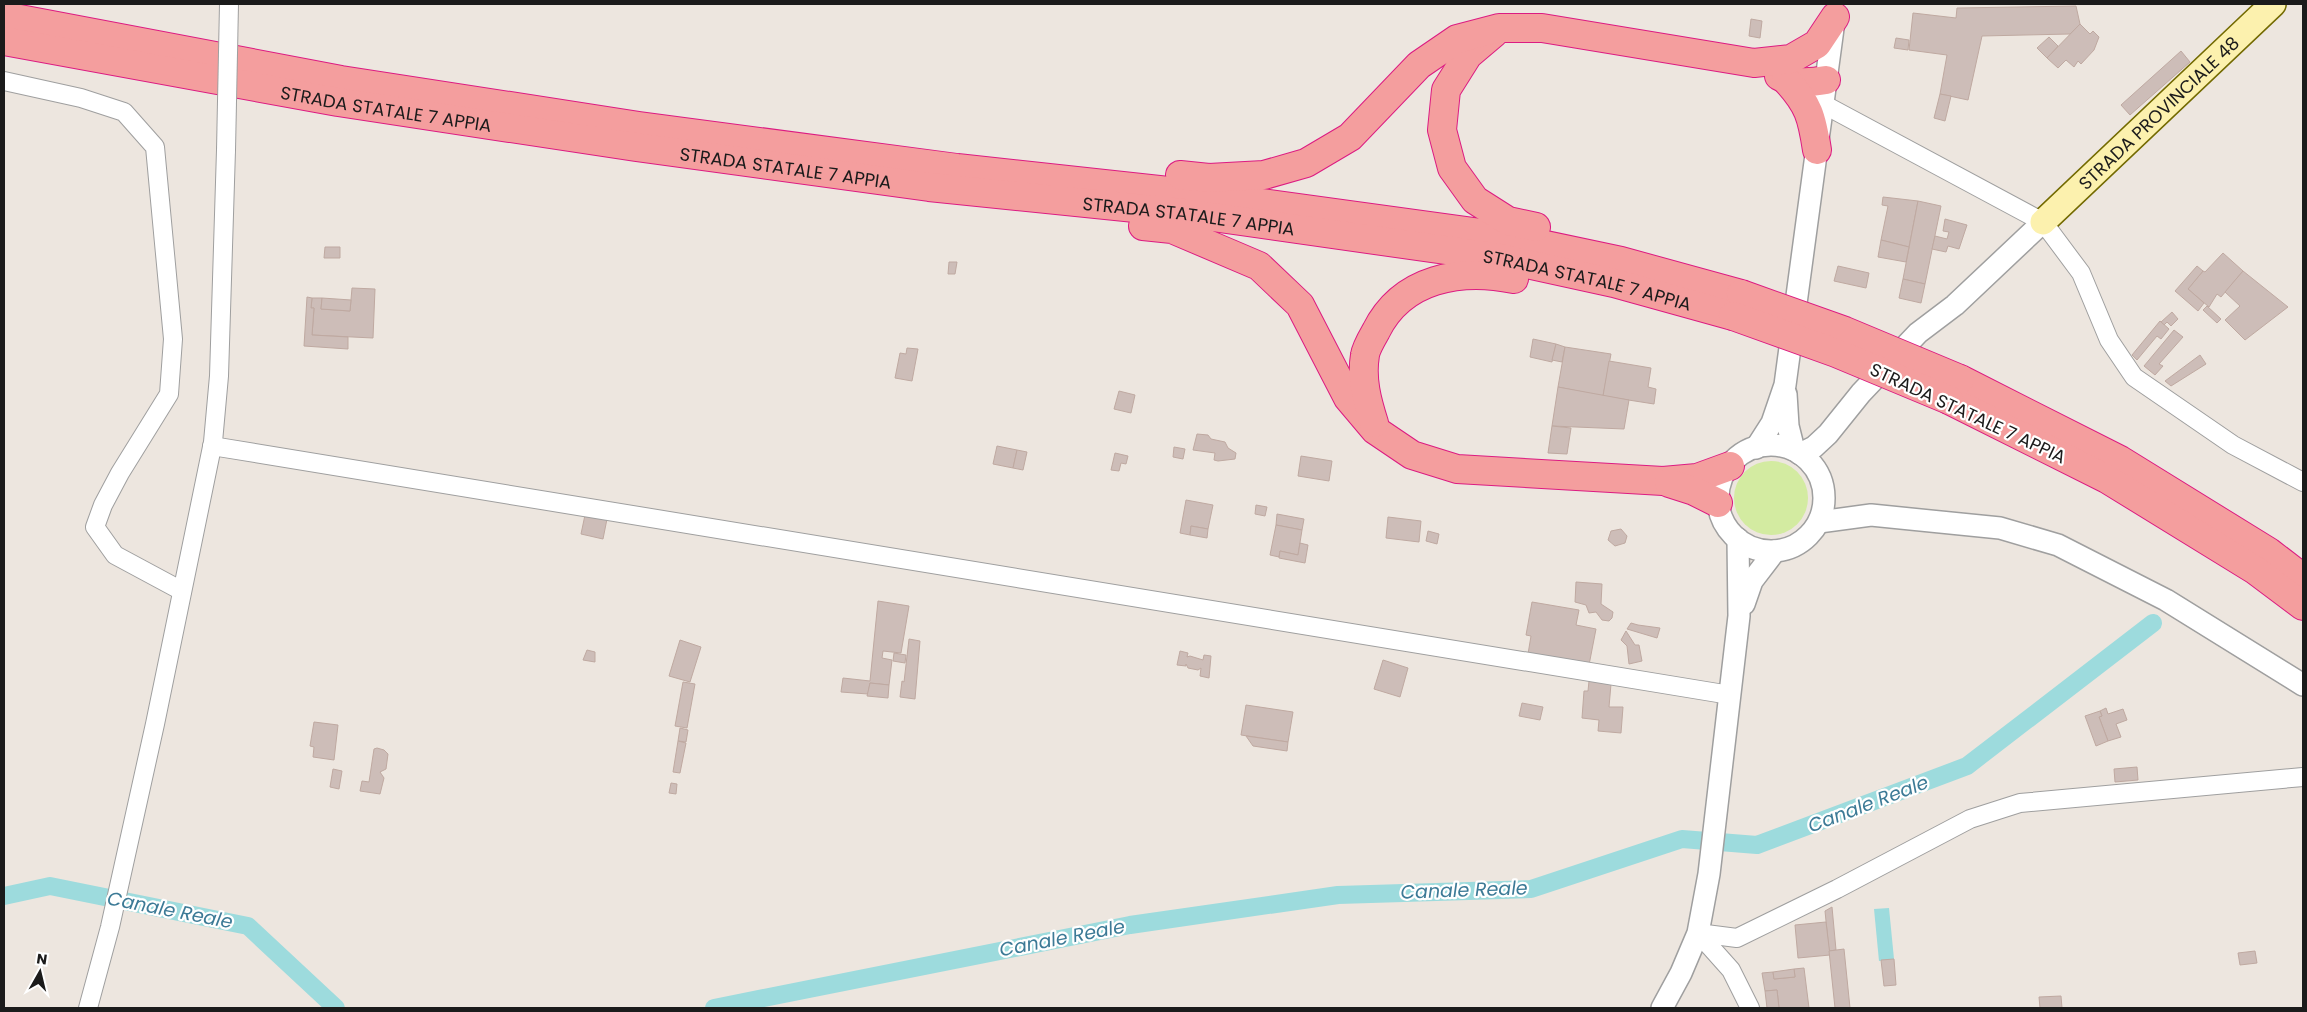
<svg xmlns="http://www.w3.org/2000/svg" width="2307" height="1012" viewBox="0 0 2307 1012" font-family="Poppins,sans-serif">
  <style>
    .grass { fill: #d3eba1 }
    .water { fill: #9ddbdd }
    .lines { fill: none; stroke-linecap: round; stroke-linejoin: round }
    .canal { stroke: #9ddbdd; stroke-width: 18 }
    .building { fill: #cdbdb8; stroke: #bfa9a1 }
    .minor-casing { stroke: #9f9f9f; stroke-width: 20 }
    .tertiary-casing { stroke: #9f9f9f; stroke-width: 24 }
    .secondary-casing { stroke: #736a00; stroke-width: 28 }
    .trunk-casing { stroke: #dc1b82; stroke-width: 30 }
    .minor { stroke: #fff; stroke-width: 18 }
    .tertiary { stroke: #fff; stroke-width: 21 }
    .secondary { stroke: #fcf1ae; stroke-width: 25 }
    .trunk { stroke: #f49e9e; stroke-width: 28 }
    .minor-bridge-casing { stroke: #9f9f9f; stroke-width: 20; stroke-linecap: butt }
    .trunk-bridge-casing { stroke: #dc1b82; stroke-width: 30; stroke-linecap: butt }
    .minor-bridge { stroke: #fff; stroke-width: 18 }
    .trunk-bridge { stroke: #f49e9e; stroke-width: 28 }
    .labels { text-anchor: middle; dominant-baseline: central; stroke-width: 4.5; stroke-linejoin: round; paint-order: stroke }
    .street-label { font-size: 18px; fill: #1b1b1b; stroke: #fff }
    .water-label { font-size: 19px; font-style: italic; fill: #3c7a96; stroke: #fff }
  </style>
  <rect width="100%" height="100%" fill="#ede6df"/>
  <circle class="grass" cx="1771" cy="498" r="37"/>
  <polygon class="water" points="1889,908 1894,959 1879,961 1874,909"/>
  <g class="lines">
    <g class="canal">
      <polyline points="4,896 50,886 248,926 336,1008"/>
      <polyline points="714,1008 1130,925 1338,895 1531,889 1682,839 1757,845 1967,766 2153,623"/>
    </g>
  </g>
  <g class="building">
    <polygon points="2076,6 2080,24 2070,34 1982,36 1968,100 1940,94 1947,55 1909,50 1913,13 1956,18 1957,8"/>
    <polygon points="1751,19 1762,21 1760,38 1749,36"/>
    <polygon points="2080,24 2090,34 2093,31 2099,37 2094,50 2081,64 2078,61 2074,67 2066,60 2058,68 2047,58"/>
    <polygon points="2049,37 2058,46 2047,58 2037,48"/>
    <polygon points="1896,38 1909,40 1908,50 1894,48"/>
    <polygon points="2181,51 2190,62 2130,115 2121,105"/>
    <polygon points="1940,94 1951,96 1945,121 1934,118"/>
    <polygon points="1883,197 1918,201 1909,247 1881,240 1888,206 1882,205"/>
    <polygon points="1918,201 1941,206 1925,284 1903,279"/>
    <polygon points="1945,219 1967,225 1959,249 1948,246 1946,252 1932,249 1935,236 1947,239 1949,232 1943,231"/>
    <polygon points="1881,240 1909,247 1906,262 1878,257"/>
    <polygon points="325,247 340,247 340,258 324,258"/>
    <polygon points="2223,253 2243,271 2221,297 2217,294 2209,307 2188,289 2203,271 2205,272"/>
    <polygon points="949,262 957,262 955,274 948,274"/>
    <polygon points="1838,266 1869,273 1866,288 1834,281"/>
    <polygon points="2197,266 2203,271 2188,289 2204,303 2198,311 2175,291"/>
    <polygon points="2243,271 2288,307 2245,340 2225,320 2240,306 2225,292"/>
    <polygon points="1903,279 1925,284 1921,303 1899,298"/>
    <polygon points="352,288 375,289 373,338 312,335 314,308 311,308 312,298 322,298 321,309 350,311"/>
    <polygon points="307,297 312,298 311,308 314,308 312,335 348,337 348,349 304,346"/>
    <polygon points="322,298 351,300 350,311 321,309"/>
    <polygon points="2207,306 2221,319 2217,323 2203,310"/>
    <polygon points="2172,312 2178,319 2171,326 2167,322 2164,325 2161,322"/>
    <polygon points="2160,321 2169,329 2161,339 2157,336 2137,360 2132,355"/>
    <polygon points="2174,330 2183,337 2159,364 2163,366 2155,375 2144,366"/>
    <polygon points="1533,339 1556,344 1552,362 1530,357"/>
    <polygon points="1556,344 1565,347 1562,362 1552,360"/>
    <polygon points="1565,347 1611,354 1603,396 1558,387"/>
    <polygon points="907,348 918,349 912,381 895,378 900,353 906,354"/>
    <polygon points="2200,355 2206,364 2171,386 2165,381"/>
    <polygon points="1609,361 1651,368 1648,387 1656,389 1654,404 1603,396"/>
    <polygon points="1558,387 1629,400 1624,429 1552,426"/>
    <polygon points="1119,391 1135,395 1131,413 1114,409"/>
    <polygon points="1552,426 1571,428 1567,454 1548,453"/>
    <polygon points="1197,434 1208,435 1211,439 1225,442 1228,448 1236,453 1235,459 1218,461 1214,460 1215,453 1193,450"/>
    <polygon points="997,446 1017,450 1013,468 993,464"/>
    <polygon points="1174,447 1185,449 1183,459 1173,457"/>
    <polygon points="1017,450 1027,452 1023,470 1013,468"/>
    <polygon points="1115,453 1128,456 1126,464 1121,463 1119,471 1111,470"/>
    <polygon points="1301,456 1332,461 1329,481 1298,476"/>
    <polygon points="1186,500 1213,505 1208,529 1191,526 1190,535 1180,533"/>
    <polygon points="1256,505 1267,507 1265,516 1255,514"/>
    <polygon points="1277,514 1304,519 1302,530 1276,525"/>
    <polygon points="585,515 607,519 603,539 581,534"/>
    <polygon points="1388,517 1421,521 1419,542 1386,538"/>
    <polygon points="1276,525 1302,530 1298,555 1280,551 1279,557 1270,555"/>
    <polygon points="1191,526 1208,529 1207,538 1190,535"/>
    <polygon points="1621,529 1627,536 1625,543 1615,546 1608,540 1611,531"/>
    <polygon points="1428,531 1439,534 1437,544 1426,541"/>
    <polygon points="1300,543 1308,545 1305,563 1279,558 1280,551 1298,555"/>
    <polygon points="1576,582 1602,584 1601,604 1613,612 1612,618 1609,621 1602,620 1596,612 1589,613 1586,605 1575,602"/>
    <polygon points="878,601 909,606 901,653 883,651 882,658 892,660 889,685 870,683 868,694 841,692 843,678 870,681"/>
    <polygon points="1532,602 1579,610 1576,625 1596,629 1589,665 1528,654 1531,636 1526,635"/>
    <polygon points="1631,623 1638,625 1660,628 1657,638 1627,629"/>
    <polygon points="1626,631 1635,645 1639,645 1642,661 1629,664 1627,646 1621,640"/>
    <polygon points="909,639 920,641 915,699 900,697 902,681 904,682"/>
    <polygon points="680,640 701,647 690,682 669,676"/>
    <polygon points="587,650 595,652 595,662 583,660"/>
    <polygon points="1180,651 1188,653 1187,657 1190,656 1203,660 1204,655 1211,656 1209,678 1200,676 1201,668 1198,670 1188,668 1186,664 1186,666 1177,665"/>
    <polygon points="894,653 906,655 905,663 893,661"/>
    <polygon points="1383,660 1408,668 1400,697 1374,689"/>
    <polygon points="1589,681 1611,684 1609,707 1623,707 1621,733 1598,731 1599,720 1582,718 1584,691 1588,691"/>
    <polygon points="683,682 695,684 687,728 675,726"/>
    <polygon points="870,683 889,685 888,698 867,696"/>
    <polygon points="1522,703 1543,707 1540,720 1519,716"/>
    <polygon points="1246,705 1293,712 1288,742 1241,735"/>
    <polygon points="2106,708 2108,714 2123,709 2127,720 2116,724 2121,737 2108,741 2099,717 2102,716 2100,711"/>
    <polygon points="2100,711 2102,716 2099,717 2108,741 2096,746 2085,716"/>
    <polygon points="314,722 338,725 334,760 313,757 314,747 310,746"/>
    <polygon points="680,728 688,730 686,742 678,741"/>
    <polygon points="1246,736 1288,742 1287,751 1253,746"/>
    <polygon points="678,741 686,743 680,773 673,772"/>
    <polygon points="377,748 384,750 388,754 386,769 380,772 384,778 380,794 360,791 362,781 369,782 374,749"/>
    <polygon points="2137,767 2138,780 2115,782 2114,769"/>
    <polygon points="333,769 342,771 339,789 330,787"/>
    <polygon points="671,783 677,784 676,794 669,793"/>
    <polygon points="1832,907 1836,950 1829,951 1825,911"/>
    <polygon points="1826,922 1830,955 1798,958 1795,925"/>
    <polygon points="1844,949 1850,1008 1835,1008 1829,951"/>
    <polygon points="2255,951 2257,963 2240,965 2238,953"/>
    <polygon points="1894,959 1896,985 1884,986 1881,960"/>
    <polygon points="1804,968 1809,1008 1779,1008 1777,990 1765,991 1762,973 1773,972 1774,979 1795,977 1794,969"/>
    <polygon points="1794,969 1795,977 1774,979 1773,972"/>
    <polygon points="1777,990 1779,1008 1767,1008 1765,991"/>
    <polygon points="2061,996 2062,1008 2040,1008 2039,997"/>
  </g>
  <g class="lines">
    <g class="minor-casing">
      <g id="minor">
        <polyline points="4,81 81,98 124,112 155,147 173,339 169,394 120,473 103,505 95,527 115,555 182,591"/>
        <polyline points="1823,104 2043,222 2081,273 2109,340 2134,377 2233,445 2303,482"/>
        <polyline points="212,446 1730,695"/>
        <polyline points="1698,933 1737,938 1837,889 1970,819 2020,803 2303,777"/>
        <polyline points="1698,933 1731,970 1750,1008"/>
        <polyline points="88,1008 110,927 155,724 213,442 219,376 226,150"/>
      </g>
    </g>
    <g class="tertiary-casing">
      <g id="tertiary">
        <polyline points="1786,394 1788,426 1794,450"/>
        <circle cx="1771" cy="498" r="53"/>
        <polyline points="1756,448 1772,423 1785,385 1834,21"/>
        <polyline points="1800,454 1814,447 1828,434 1861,393 1918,333 1955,305 2043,222"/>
        <polyline points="1819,522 1871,515 2000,528 2058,545 2166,600 2303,685"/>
        <polyline points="1744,604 1752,581 1775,551"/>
        <polyline points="1662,1008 1681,973 1698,933 1709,874 1739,616 1738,539"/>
      </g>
    </g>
    <g class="secondary-casing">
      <g id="secondary">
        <path id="s1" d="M2043 222 2273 4"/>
      </g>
    </g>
    <g class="trunk-casing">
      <g id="trunk">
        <polyline points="4,16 341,80 639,126 957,168 1196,194 1503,236 1621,261 1741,294"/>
        <polyline points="1494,33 1468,55 1446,90 1442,130 1452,168 1475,200 1508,221 1536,227"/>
        <path id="s2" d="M4 41 338 102 636 147 929 187 1184 213 1495 257 1614 283 1733 316"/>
        <path d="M1779 76C1794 84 1809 83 1826 80"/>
        <path d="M1786 80C1809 105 1812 117 1817 150"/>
        <polyline points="1180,175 1209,178 1264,175 1306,163 1350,137 1419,65 1457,39 1499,28 1542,28 1754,63 1791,59 1817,44 1835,17"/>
        <polyline points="1143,226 1172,229 1259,266 1300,305 1348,398 1375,430 1412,455 1457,469 1663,481 1697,478 1730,466"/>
        <polyline points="1960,379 2120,460 2269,552 2303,578"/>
        <polyline points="1949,400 2107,479 2255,570 2303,606"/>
        <path d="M1374 423C1367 401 1361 379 1365 355 1366 348 1372 338 1376 331 1402 278 1461 268 1514 279"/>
        <polyline points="1669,483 1694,491 1718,503"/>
      </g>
    </g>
    <use href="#minor" class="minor"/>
    <use href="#tertiary" class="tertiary"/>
    <use href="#secondary" class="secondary"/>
    <use href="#trunk" class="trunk"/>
    <g class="minor-bridge-casing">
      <polyline id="minor-bridge" points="226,150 229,4"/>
    </g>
    <g class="trunk-bridge-casing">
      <g id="trunk-bridge">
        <polyline points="1741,294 1845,331 1960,379"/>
        <polyline points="1733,316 1836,353 1949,400"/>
      </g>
    </g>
    <use href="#minor-bridge" class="minor-bridge"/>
    <use href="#trunk-bridge" class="trunk-bridge"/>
  </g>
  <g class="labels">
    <g class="street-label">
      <text stroke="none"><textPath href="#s2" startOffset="388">STRADA STATALE 7 APPIA</textPath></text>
      <text stroke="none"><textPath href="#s1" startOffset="159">STRADA PROVINCIALE 48</textPath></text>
      <text stroke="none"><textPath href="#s2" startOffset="792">STRADA STATALE 7 APPIA</textPath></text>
      <text stroke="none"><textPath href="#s2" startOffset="1198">STRADA STATALE 7 APPIA</textPath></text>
      <text stroke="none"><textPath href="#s2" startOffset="1602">STRADA STATALE 7 APPIA</textPath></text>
      <text transform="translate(1968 413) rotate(25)">STRADA STATALE 7 APPIA</text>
    </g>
    <g class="water-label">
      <text transform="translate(1868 804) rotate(-21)">Canale Reale</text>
      <text transform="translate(1464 890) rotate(-2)">Canale Reale</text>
      <text transform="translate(170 910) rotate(11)">Canale Reale</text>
      <text transform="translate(1062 938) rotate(-11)">Canale Reale</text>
    </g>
  </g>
  <rect width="2307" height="1012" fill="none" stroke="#1b1b1b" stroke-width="10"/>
  <g transform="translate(40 972) rotate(8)" stroke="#ffffff" stroke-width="4" paint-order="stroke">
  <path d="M0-4L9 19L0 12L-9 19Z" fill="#1b1b1b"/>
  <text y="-8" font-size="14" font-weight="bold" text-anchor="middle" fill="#1b1b1b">N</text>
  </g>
</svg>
